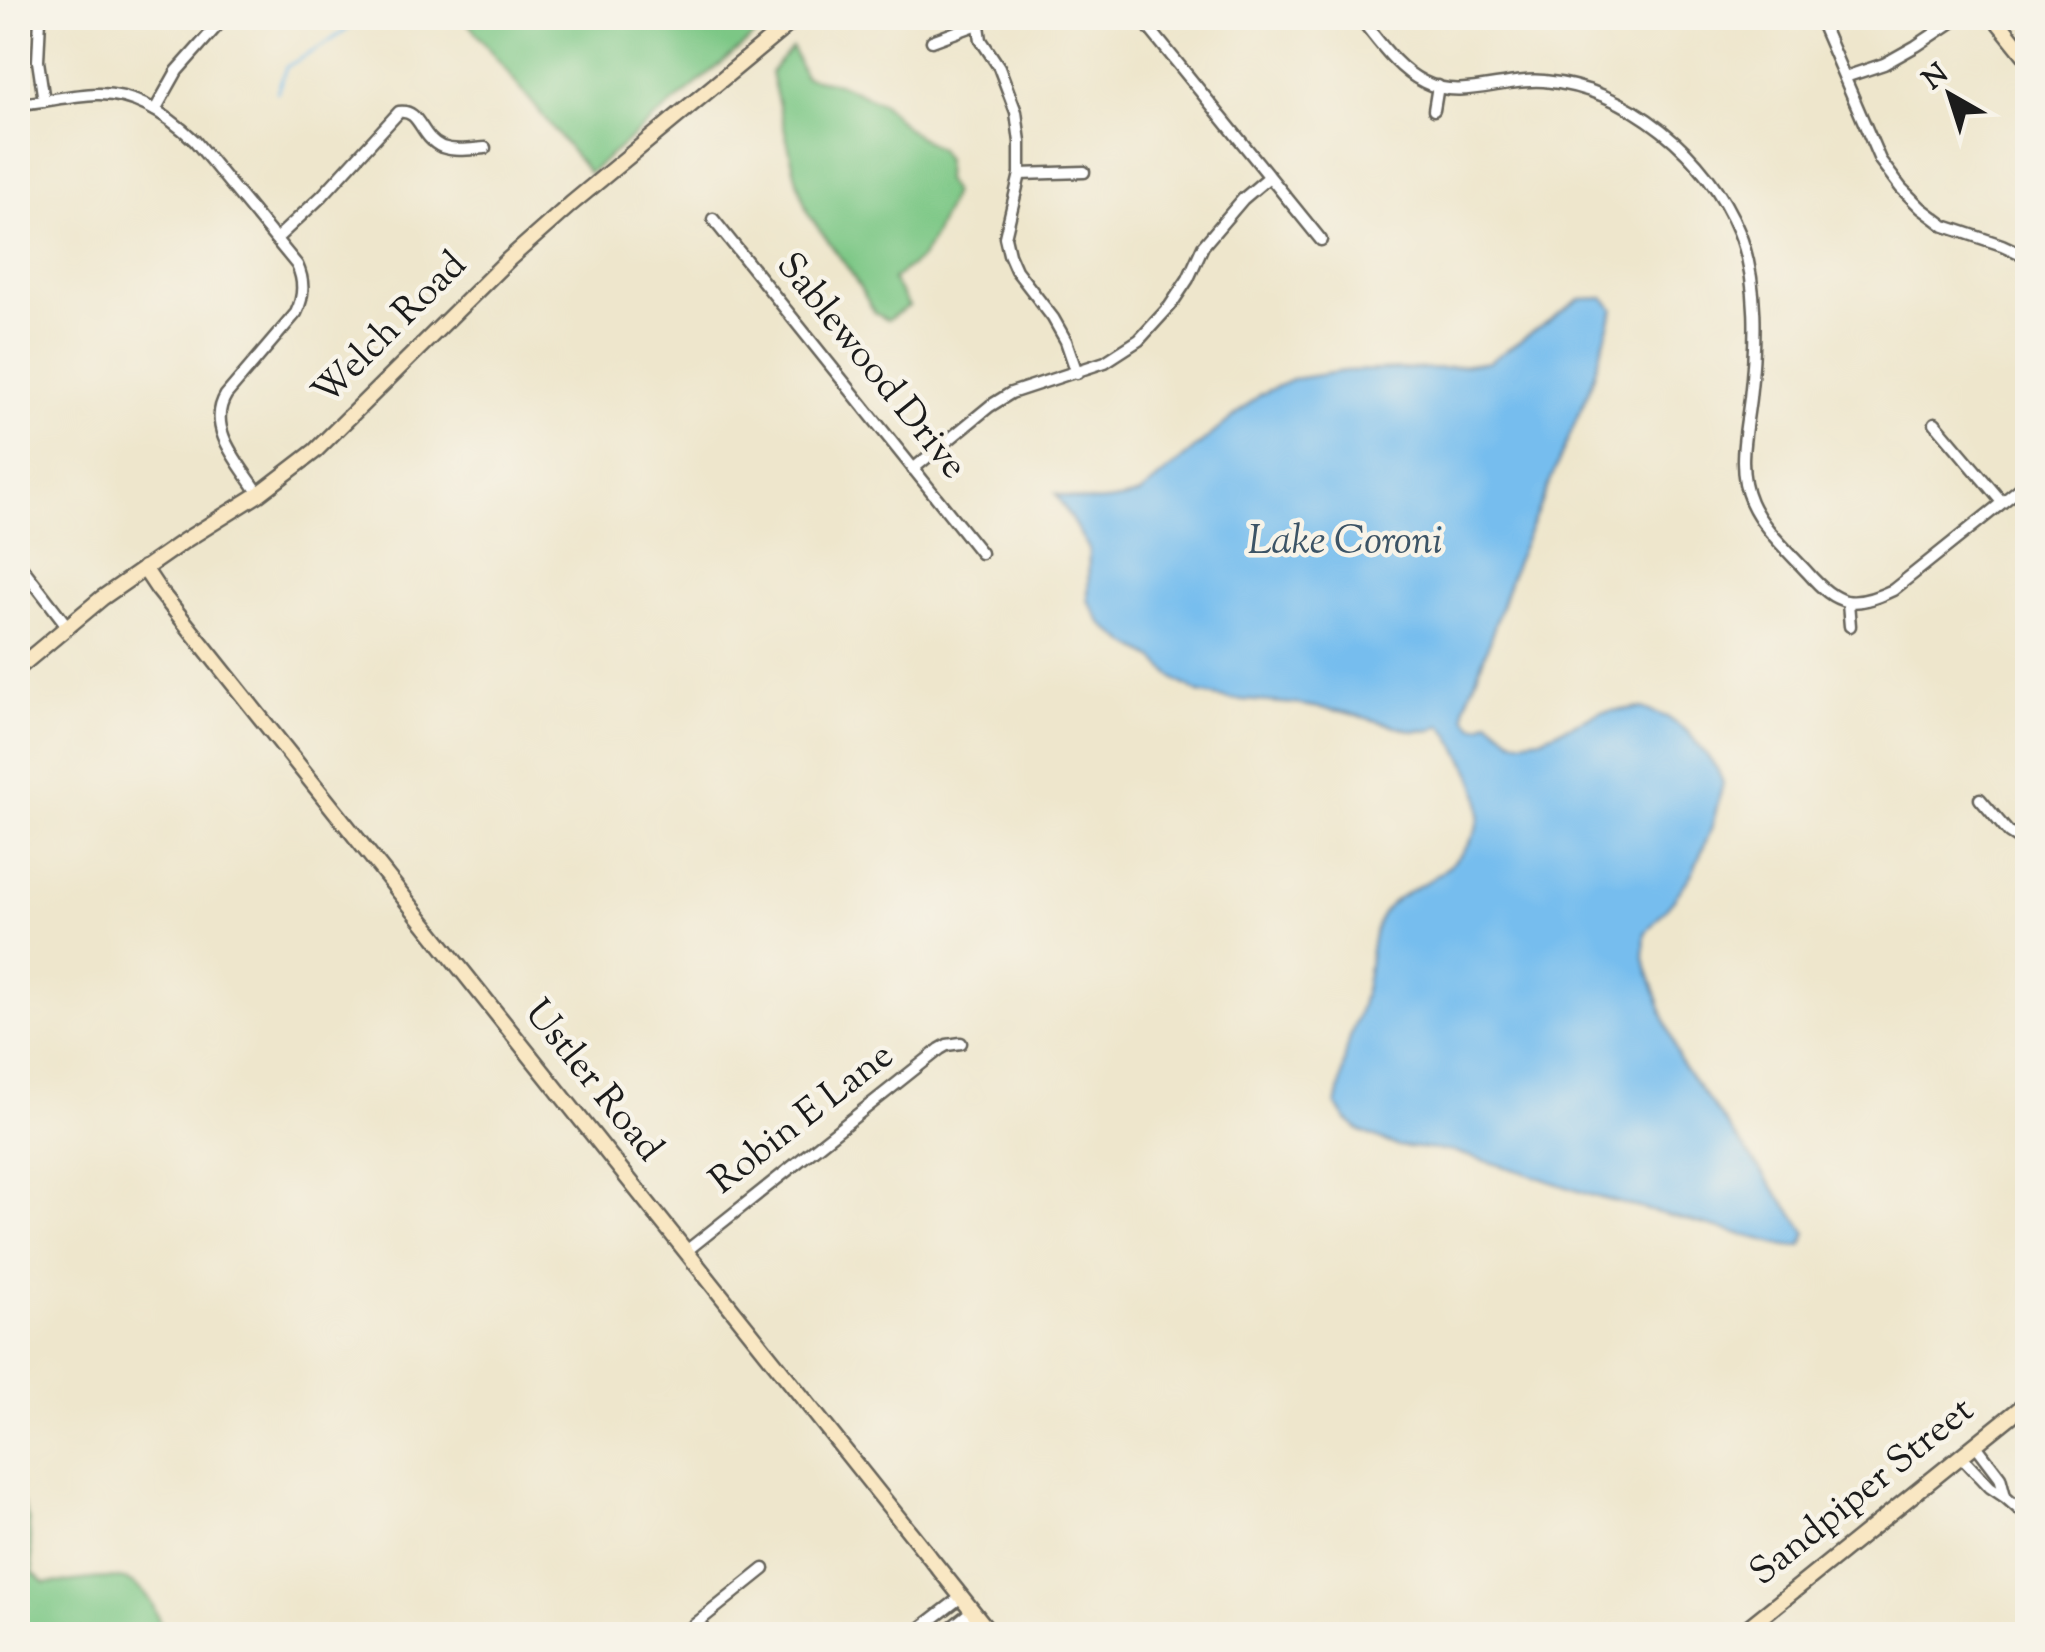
<svg xmlns="http://www.w3.org/2000/svg" width="2045" height="1652" viewBox="0 0 2045 1652" font-family="'Sorts Mill Goudy',serif">
  <style>
    .green { fill: #7bc785; stroke: #4c7250; stroke-width: 2.5 }
    .water { fill: #76bdee; stroke: #496c85; stroke-width: 2.5 }
    .lines { fill: none; stroke-linecap: round; stroke-linejoin: round }
    .stream { stroke: #76bdee; stroke-width: 2.5 }
    .street-casing { stroke: #66635a; stroke-width: 15 }
    .secondary-casing { stroke: #66635a; stroke-width: 19 }
    .street { stroke: #fff; stroke-width: 10 }
    .secondary { stroke: #f9e7c3; stroke-width: 14 }
    .labels { text-anchor: middle; dominant-baseline: central; stroke-width: 9; stroke-linejoin: round; paint-order: stroke }
    .street-label { font-size: 38px; fill: #1c1c1c; stroke: #f7f3e8 }
    .water-label { font-size: 40px; font-style: italic; fill: #3c5466; stroke: #f7f3e8 }
  </style>
  <rect width="100%" height="100%" fill="#f7f3e8"/>
  <filter id="ink" filterUnits="userSpaceOnUse"><feTurbulence type="fractalNoise" baseFrequency=".01" numOctaves="2"/><feDisplacementMap in="SourceGraphic" scale="20" xChannelSelector="R" yChannelSelector="G"/><feConvolveMatrix kernelMatrix="1 2 1 2 8 2 1 2 1" color-interpolation-filters="sRGB"/></filter>
  <filter id="wash" filterUnits="userSpaceOnUse"><feTurbulence type="fractalNoise" baseFrequency=".0048" numOctaves="4" result="noise"/><feDisplacementMap in="SourceGraphic" scale="40" xChannelSelector="R" yChannelSelector="G"/><feGaussianBlur stdDeviation="2.25" result="paint"/><feColorMatrix in="noise" values="0 0 0 0 0 0 0 0 0 0 0 0 0 0 0 0 0 1.4 0 .05"/><feComposite in="paint" operator="in"/></filter>
  <g filter="url(#wash)">
    <rect width="100%" height="100%" fill="#eee6cc"/>
    <g class="green">
      <polygon points="464,18 776,18 589,173"/>
      <polygon points="792,48 805,77 837,83 882,103 910,131 939,149 946,159 945,180 953,193 933,238 921,258 892,280 909,306 887,320 875,313 850,271 808,214 797,181 771,73 776,65"/>
      <path d="M18 1493 28 1519 33 1573 45 1583C105 1582 143 1556 163 1634H18Z"/>
    </g>
    <path class="water" d="M1605 298 1614 309 1589 390 1515 564 1484 657 1465 706V717L1474 726 1482 725 1489 720 1512 739 1520 741 1541 738 1601 712 1642 708 1667 717 1688 732 1717 769 1723 783 1711 830 1693 872 1675 898 1645 933 1644 959 1680 1062 1807 1233 1801 1246H1787L1593 1196 1520 1171 1451 1151 1397 1146 1360 1131 1347 1120 1336 1105C1342 1085 1342 1065 1348 1045 1352 1028 1360 1012 1364 994 1371 969 1368 936 1383 913 1396 894 1421 887 1439 874 1485 839 1492 805 1462 756 1455 744 1451 735 1442 725L1432 730 1414 731 1344 712 1296 704 1229 699 1199 693 1175 679 1155 659 1127 643 1102 624 1088 600 1089 549 1056 494C1088 504 1107 504 1140 494L1261 394 1294 379 1345 371 1446 368 1489 362 1580 299Z"/>
    <g class="lines">
      <polyline class="stream" points="277,92 286,67 326,44 362,18"/>
    </g>
  </g>
  <g filter="url(#ink)">
    <g class="lines">
      <g class="street-casing">
        <g id="street">
          <polyline points="40,18 38,61 44,101"/>
          <polyline points="978,18 981,40 999,67 1016,112 1020,142 1020,174 1005,237 1009,254 1016,270 1053,318 1066,341 1077,373"/>
          <polyline points="1141,18 1321,240"/>
          <path d="M1360 18C1378 40 1397 69 1424 82 1461 101 1505 77 1544 81 1629 89 1708 155 1739 232 1759 282 1756 345 1750 398 1746 432 1736 469 1751 502 1763 529 1789 552 1808 573 1837 606 1853 609 1893 590L2028 482"/>
          <polyline points="1819,18 1880,160 1901,188 1921,208 1945,226 2002,245 2028,257"/>
          <polyline points="932,41 978,24"/>
          <polyline points="1845,77 1884,64 1916,46 1958,18"/>
          <path d="M18 104C44 102 70 95 97 94 135 93 169 116 195 141L297 265C305 282 304 297 296 313L226 395C205 429 241 465 259 494"/>
          <polyline points="155,110 177,71 224,18"/>
          <polyline points="1434,110 1438,86"/>
          <polyline points="1020,174 1084,172"/>
          <polyline points="713,219 981,553"/>
          <path d="M276 239 322 196 399 112C421 109 419 137 442 147 456 152 471 149 485 148"/>
          <polyline points="1935,423 2002,502"/>
          <polyline points="913,469 990,406 1011,393 1105,362 1139,340 1170,306 1188,279 1203,246 1243,199 1269,177"/>
          <polyline points="18,562 68,627"/>
          <polyline points="1848,603 1850,626"/>
          <polyline points="1980,799 2009,833 2028,845"/>
          <polyline points="685,1252 940,1049 947,1045 961,1043"/>
          <polyline points="1975,1444 2000,1477 2005,1496"/>
          <polyline points="1961,1456 1990,1487 2005,1497 2028,1517"/>
          <polyline points="683,1634 764,1569"/>
          <polyline points="913,1634 961,1597"/>
          <polyline points="943,1634 972,1611"/>
        </g>
      </g>
      <g class="secondary-casing">
        <g id="secondary">
          <polyline points="1995,18 2028,59"/>
          <polyline points="144,568 158,589 991,1634"/>
          <polyline points="18,668 102,598 184,541 259,494 315,451 509,259 571,204 796,18"/>
          <polyline points="1740,1634 2028,1402"/>
        </g>
      </g>
      <use href="#street" class="street"/>
      <use href="#secondary" class="secondary"/>
    </g>
  </g>
  <g class="labels">
    <g class="street-label">
      <text transform="translate(391 330) rotate(-45)">Welch Road</text>
      <text transform="translate(870 367) rotate(51)">Sablewood Drive</text>
      <text transform="translate(592 1082) rotate(51)">Ustler Road</text>
      <text transform="translate(803 1120) rotate(-38)">Robin E Lane</text>
      <text transform="translate(1863 1493) rotate(-39)">Sandpiper Street</text>
    </g>
    <g class="water-label">
      <text x="1345" y="543">Lake Coroni</text>
    </g>
  </g>
  <rect width="2045" height="1652" fill="none" stroke="#f7f3e8" stroke-width="60"/>
  <g transform="translate(1950 95) rotate(321)" stroke="#f7f3e8" stroke-width="8" paint-order="stroke">
  <path d="M0-8L18 38L0 25L-18 38Z" fill="#1c1c1c"/>
  <text y="-15" font-size="28" font-weight="bold" text-anchor="middle" fill="#1c1c1c">N</text>
  </g>
</svg>
